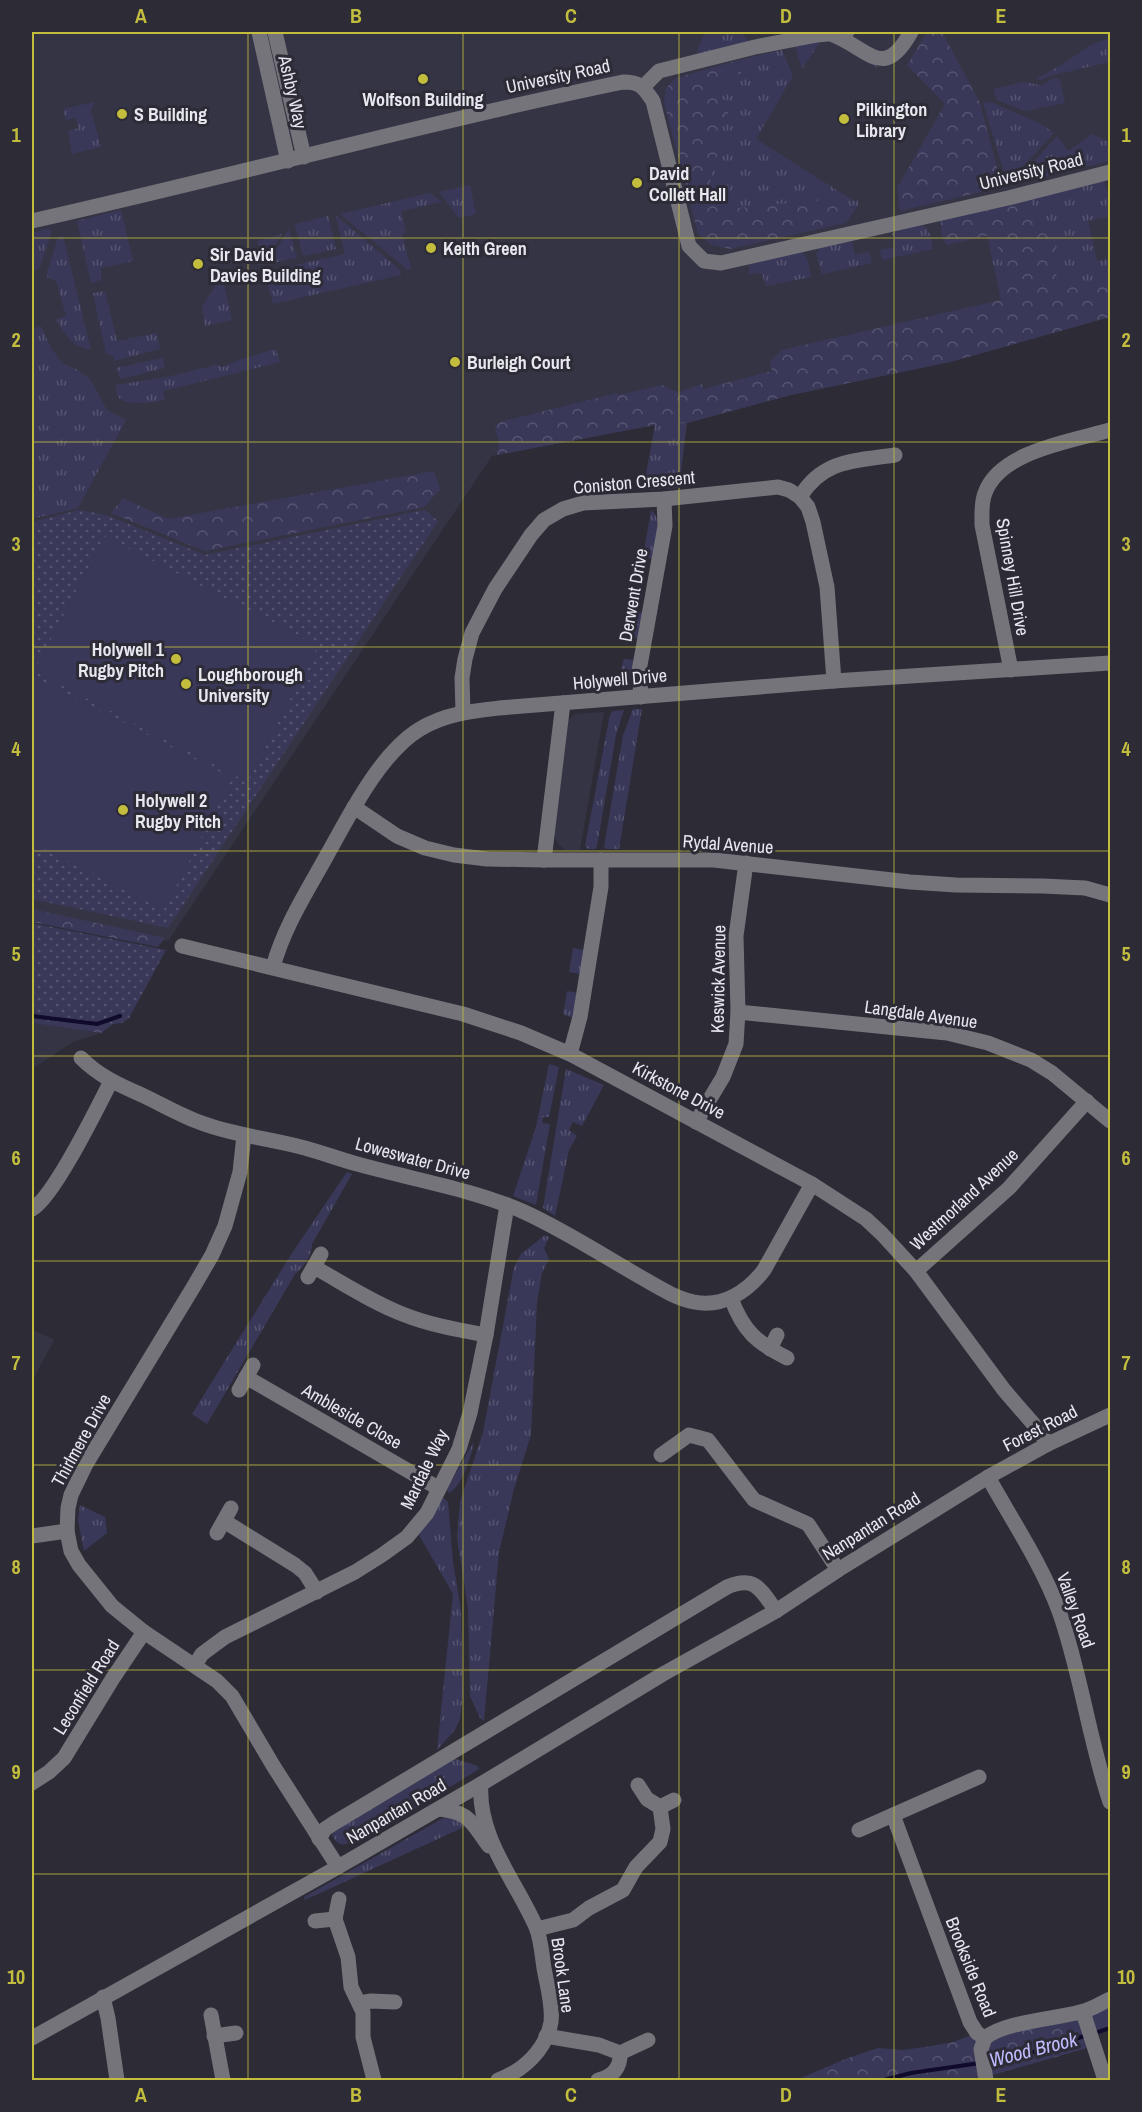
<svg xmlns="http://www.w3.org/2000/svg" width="1142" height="2112" viewBox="0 0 1142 2112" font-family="'Archivo Narrow',sans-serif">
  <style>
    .built { fill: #353444 }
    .grass { fill: url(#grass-tufts) }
    .forest { fill: url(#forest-crowns) }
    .park { fill: url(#park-dots) }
    .pitch { fill: #3a3859 }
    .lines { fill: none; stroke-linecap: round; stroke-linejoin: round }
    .stream { stroke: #100a2b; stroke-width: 4 }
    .minor { stroke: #74747a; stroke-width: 15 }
    .grid { fill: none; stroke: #c3bd3e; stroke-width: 1.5; stroke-opacity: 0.55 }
    .poi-dot { fill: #c3bd3e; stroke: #2c2b36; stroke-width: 2 }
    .labels { text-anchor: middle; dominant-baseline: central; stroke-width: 6; stroke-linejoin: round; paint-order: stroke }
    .street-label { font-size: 18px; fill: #e7e7ee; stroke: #2c2b36 }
    .poi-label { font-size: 18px; font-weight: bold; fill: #e7e7ee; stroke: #2c2b36; text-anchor: start }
    .water-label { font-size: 20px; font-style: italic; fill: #bfbcfe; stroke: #2c2b36 }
    .neatline { fill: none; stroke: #c3bd3e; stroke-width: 2 }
    .grid-label { font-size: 20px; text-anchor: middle; font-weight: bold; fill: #c3bd3e }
  </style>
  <defs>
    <pattern id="grass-tufts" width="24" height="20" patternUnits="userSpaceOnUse" patternTransform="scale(1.5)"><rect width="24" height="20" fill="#3a3859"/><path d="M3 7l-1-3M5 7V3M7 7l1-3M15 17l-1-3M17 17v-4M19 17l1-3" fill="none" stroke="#565571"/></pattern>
    <pattern id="forest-crowns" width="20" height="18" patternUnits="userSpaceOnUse" patternTransform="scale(1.5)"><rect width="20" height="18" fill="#3a3859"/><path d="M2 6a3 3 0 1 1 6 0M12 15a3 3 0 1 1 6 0" fill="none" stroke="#565571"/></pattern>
    <pattern id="park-dots" width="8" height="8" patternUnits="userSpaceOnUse" patternTransform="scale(1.5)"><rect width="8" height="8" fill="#3a3859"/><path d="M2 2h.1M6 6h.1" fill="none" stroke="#565571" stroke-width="1.8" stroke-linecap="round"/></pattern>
  </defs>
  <rect width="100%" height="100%" fill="#2c2b36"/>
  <g class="built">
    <polygon points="32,32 1110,32 1110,317 950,362 791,395 687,423 655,425 492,456 168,941 32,912"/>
    <polygon points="604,712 580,850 565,850 559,845 554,836 568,721 574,714"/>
    <polygon points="32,1023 101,1033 73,1042 32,1069"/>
    <polygon points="32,1329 54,1340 32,1381"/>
  </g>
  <g class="grass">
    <polygon points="705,32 741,32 751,45 697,58 698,48"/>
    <polygon points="830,34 845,41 877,59 877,68 824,36 802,69 794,41"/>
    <polygon points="1110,38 1110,62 1054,75 1040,80 1036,79 1058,67 1091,45"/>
    <polygon points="782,50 793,76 756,139 854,201 858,200 858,205 846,223 841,224 846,212 839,199 738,208 717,201 709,178 722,142 712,93 716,78 743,64 739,60"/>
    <polygon points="1056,77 1060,80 1065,103 1025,111 997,100 993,89 1023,82 1041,85"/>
    <polygon points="94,102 91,110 101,147 72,154 68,131 78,128 76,118 66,120 63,109"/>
    <polygon points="991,102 1041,124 1054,133 1009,182 1007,182 983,103"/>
    <polygon points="1092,134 1110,143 1110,161 1014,184 1057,136 1068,151"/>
    <polygon points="1104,180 1110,199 1110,216 1088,221 1097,261 1110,259 1110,278 1093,282 1062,283 1052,269 1057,250 1040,225 1028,197"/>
    <polygon points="470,185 476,214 459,218 439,192"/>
    <polygon points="430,193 442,202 401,211 406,233 402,234 411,269 408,270 340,214"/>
    <polygon points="121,210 133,261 101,268 101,280 91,283 77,221"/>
    <polygon points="328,216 336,249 303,256 295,224"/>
    <polygon points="337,216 400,270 401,275 273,304 265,272 345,254 336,217"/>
    <path d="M919 224C931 228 931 238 933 249L882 260 880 250 895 247 892 233C901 231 909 225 919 224Z"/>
    <polygon points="46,229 52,231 40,267 36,271 32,266 32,233"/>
    <polygon points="289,229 297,258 267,264"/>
    <polygon points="282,234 263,263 258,241"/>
    <path d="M63 236 91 350C73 347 66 336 57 321H55L54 320 66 316 56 281 47 277V273L58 237Z"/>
    <path d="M987 236 994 239C999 250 1004 262 1005 274 1005 279 1002 282 1004 289L999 290Z"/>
    <polygon points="852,242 855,255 869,252 872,263 822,274 816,254 821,247"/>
    <polygon points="802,252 807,258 811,277 766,286 762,274 753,273 749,275 749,266 752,262"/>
    <polygon points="224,284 232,320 205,326 202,307 215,286"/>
    <polygon points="105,291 117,341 157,333 160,349 114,361 113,356 106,354 93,293"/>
    <polygon points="41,326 51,348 62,363 76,369 90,379 107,410 126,420 78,508 32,519 32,329"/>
    <path d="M276 349 280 362 163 391 165 400C155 402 128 406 120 399 116 395 116 390 116 385L167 377 216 365 223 367 239 360Z"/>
    <polygon points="163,358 165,368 120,379 116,368"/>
    <polygon points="687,423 679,488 643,490 655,425"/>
    <path d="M651 510C664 520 655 545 653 559L643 557Z"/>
    <polygon points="633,611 644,613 640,639 629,637"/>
    <polygon points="624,659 635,660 633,679 626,686 616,686"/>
    <polygon points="633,709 642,709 619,849 607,849 604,847 623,735"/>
    <polygon points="624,710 616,735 597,846 595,849 588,849 585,846 610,714 613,711"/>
    <polygon points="573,948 585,950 580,974 569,972"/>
    <polygon points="567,991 577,993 573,1018 563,1014"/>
    <polygon points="549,1064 559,1067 549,1117 543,1117 542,1123 550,1124 536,1205 513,1196 536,1127"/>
    <polygon points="566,1069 604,1085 582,1126 573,1122 569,1130 577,1136 569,1150 555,1216 543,1208"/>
    <path d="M347 1172 352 1174 312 1244C312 1255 304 1267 295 1274L207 1424 192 1414 292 1253Z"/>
    <polygon points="545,1235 549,1237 544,1248 549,1259 542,1273 537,1302 531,1435 514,1489 499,1552 484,1721 480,1718 470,1696 468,1608 457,1538 460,1502 483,1432 514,1267 521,1254"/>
    <path d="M474 1441C472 1454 462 1487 449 1493L447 1490 448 1487Z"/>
    <polygon points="442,1497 448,1502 453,1562 461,1611 463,1695 460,1719 455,1730 437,1750 453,1594 419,1535"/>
    <polygon points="80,1505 105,1517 107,1533 84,1551 78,1520"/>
    <path d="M453 1758 478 1766 479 1769 384 1828 346 1844C338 1845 336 1842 332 1835L335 1829Z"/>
    <path d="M445 1817C452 1817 461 1820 464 1827L305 1900 304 1897Z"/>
    <polygon points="1110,1999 1110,2028 1090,2035 1083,2012"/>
  </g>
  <g class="forest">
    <polygon points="927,32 942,32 980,103 1002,187 900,211 897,188 945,104 907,65"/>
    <polygon points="739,60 743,64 741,74 717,78 712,93 726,101 729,119 721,129 722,142 710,178 717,201 738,208 839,199 847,212 841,224 730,249 712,245 698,234 664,102 666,88 676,78"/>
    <path d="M1028 197 1040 225 1057 250 1052 269 1062 282H1093L1110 278V317L950 362 791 395 687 423 655 425 497 455 499 443 495 427 500 422 617 393 619 395 662 385 678 392 702 384 703 389 772 371 770 361 782 350 1001 300 999 290 1004 288C1002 282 1005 279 1005 274 1004 262 999 250 994 239L986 236 947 245 942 238 940 216Z"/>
    <polygon points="434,471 440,490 424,507 205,551 111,513 123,498 168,519"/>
    <polygon points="32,909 165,938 158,947 32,922"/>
    <polygon points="32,1012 113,1024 101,1033 32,1023"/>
    <polygon points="1083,2012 1094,2046 986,2077 986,2080 796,2080 848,2058 878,2048 903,2050 931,2046 953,2042 977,2033"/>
  </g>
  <g class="park">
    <polygon points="79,510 106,515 205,555 424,510 438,521 168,928 32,899 32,522"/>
    <polygon points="32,923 166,950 129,1018 122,1023 113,1024 32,1012"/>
  </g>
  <g class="pitch">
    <polygon points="105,536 318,646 247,782 34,671"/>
    <polygon points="32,676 232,778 164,910 32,843"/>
  </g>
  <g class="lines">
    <g class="stream">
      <polyline points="32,1016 97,1024 120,1016"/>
      <polyline points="1095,2033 1110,2028"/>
      <polyline points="988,2061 1043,2050 1087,2035"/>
      <polyline points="884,2080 911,2073 980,2063"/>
    </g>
    <g class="minor">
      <polyline points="259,32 288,161"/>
      <polyline points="275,32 304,157"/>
      <path d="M831 34C870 49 883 82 911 32"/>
      <polyline points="643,87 659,71 755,47 817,35 847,32"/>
      <path d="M32 221C229 177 425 123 623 82 641 82 643 87 653 101L689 246 704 261 721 263 1008 198 1110 172"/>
      <path d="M800 497C823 459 855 461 895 455"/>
      <path d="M1011 670 982 525C982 514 981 503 985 493 1000 451 1072 441 1110 430"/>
      <polyline points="641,697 639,671 665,526 664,499"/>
      <polyline points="463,712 462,678 465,659 472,633 495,589 531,535 544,520 563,509 583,503 664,499 778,487 789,490 800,497 808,507 813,522 827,587 834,681"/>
      <polyline points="354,807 397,836 425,848 454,855 487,859 544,860 714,860 910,882 956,885 1043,886 1085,888 1110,895"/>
      <polyline points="544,860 563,703"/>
      <polyline points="182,946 463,1014 521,1033 570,1054 812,1184 866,1219 882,1234 916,1271 1004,1390 1036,1427 1048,1444"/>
      <path d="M273 967C284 927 306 893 326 857 349 816 380 753 420 729 444 714 472 711 499 708L834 681 1110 663"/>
      <polyline points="738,1012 947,1033 988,1043 1031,1060 1052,1073 1110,1121"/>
      <polyline points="570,1054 580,1017 601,887 601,860"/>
      <path d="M81 1058C99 1076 119 1085 142 1095 161 1104 180 1115 199 1122 232 1135 267 1138 301 1147 321 1152 341 1160 361 1165 415 1180 471 1189 522 1211 562 1229 599 1253 637 1275 655 1285 674 1298 694 1302 723 1308 748 1291 764 1270L812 1184"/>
      <polyline points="696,1122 723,1077 736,1044 738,1012 736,936 746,863"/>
      <polyline points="244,1135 240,1172 225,1226 212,1255 194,1286 86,1464 71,1495 68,1508 67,1531 71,1551 79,1565 112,1606 144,1632 217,1681 232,1696 274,1767 338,1867"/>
      <path d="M32 1209C53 1198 98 1107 111 1081"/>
      <path d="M314 1267C343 1283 373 1303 405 1315 430 1325 459 1330 486 1335"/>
      <polyline points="916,1271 1009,1188 1087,1101"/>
      <polyline points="308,1277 321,1254"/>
      <path d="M731 1298C743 1331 757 1343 787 1358"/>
      <polyline points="770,1349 777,1335"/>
      <polyline points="246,1377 438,1488"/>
      <polyline points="239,1390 253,1365"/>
      <polyline points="661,1455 689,1435 708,1440 754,1500 808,1524 838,1570"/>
      <path d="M988 1477C1012 1520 1042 1565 1059 1611 1081 1673 1089 1740 1110 1802"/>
      <polyline points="224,1521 295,1565 305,1573 317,1592"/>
      <polyline points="217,1533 231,1508"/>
      <polyline points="32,1536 67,1531"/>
      <polyline points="195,1665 202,1654 225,1637 355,1572 382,1555 407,1537 427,1513 459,1449 470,1413 486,1335 507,1205"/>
      <polyline points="32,1783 49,1772 64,1758 113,1678 144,1632"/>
      <path d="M481 1784C477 1837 516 1881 536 1927 541 1939 542 1955 544 1968 547 1985 553 2005 551 2022 546 2050 523 2071 498 2080"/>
      <polyline points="660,1807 674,1800"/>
      <path d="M439 1809C470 1812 471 1822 489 1846"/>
      <polyline points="893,1815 970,2022 977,2033 985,2038"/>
      <polyline points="859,1830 979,1777"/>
      <path d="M319 1839 325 1829 334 1823 727 1587C755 1575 761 1590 776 1611"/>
      <polyline points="339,1899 335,1919 348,1957 351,1987 363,2012 363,2037 374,2080"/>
      <polyline points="315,1921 335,1919"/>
      <polyline points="537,1929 573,1920 589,1908 623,1890 636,1867 660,1842 663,1829 660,1807 647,1799 638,1785"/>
      <polyline points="103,1997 108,2018 117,2080"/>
      <polyline points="360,2003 371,2001 395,2002"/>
      <polyline points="1083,2012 1105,2080"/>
      <polyline points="211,2015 223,2080"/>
      <polyline points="214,2036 236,2033"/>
      <polyline points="546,2036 599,2045 620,2053"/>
      <polyline points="32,2038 338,1867 481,1784 663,1674 776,1611 838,1570 988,1477 1048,1444 1110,1415"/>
      <path d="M985 2038C1004 2022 1054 2019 1080 2012 1091 2010 1101 2003 1110 1999"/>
      <polyline points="985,2038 981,2049 986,2080"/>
      <polyline points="620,2053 648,2040"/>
      <path d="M598 2080C612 2077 621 2068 620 2053"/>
    </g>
  </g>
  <path class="grid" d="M248 32V2080M463 32V2080M679 32V2080M894 32V2080M32 238H1110M32 442H1110M32 647H1110M32 851H1110M32 1056H1110M32 1261H1110M32 1465H1110M32 1670H1110M32 1874H1110"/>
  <g class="poi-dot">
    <circle cx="423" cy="79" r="6"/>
    <circle cx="122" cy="114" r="6"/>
    <circle cx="844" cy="119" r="6"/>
    <circle cx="637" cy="183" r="6"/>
    <circle cx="431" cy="248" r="6"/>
    <circle cx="198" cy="264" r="6"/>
    <circle cx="455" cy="362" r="6"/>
    <circle cx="176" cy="659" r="6"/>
    <circle cx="186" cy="684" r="6"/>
    <circle cx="123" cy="810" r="6"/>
  </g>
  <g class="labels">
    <g class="street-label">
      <text transform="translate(558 76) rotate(-12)">University Road</text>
      <text transform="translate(293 92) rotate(77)">Ashby Way</text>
      <text transform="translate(1031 171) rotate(-14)">University Road</text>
      <text transform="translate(634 482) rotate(-5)">Coniston Crescent</text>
      <text transform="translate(1013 577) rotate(80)">Spinney Hill Drive</text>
      <text transform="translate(633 595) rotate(-80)">Derwent Drive</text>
      <text transform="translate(620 679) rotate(-5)">Holywell Drive</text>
      <text transform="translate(728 844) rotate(4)">Rydal Avenue</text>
      <text transform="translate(718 979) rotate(-89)">Keswick Avenue</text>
      <text transform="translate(921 1014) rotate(8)">Langdale Avenue</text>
      <text transform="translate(679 1090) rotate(28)">Kirkstone Drive</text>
      <text transform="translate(413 1158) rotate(15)">Loweswater Drive</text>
      <text transform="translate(964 1199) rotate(-43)">Westmorland Avenue</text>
      <text transform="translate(352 1416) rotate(30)">Ambleside Close</text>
      <text transform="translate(1040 1428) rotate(-27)">Forest Road</text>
      <text transform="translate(81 1440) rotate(-61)">Thirlmere Drive</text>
      <text transform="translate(424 1469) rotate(-64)">Mardale Way</text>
      <text transform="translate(871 1526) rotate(-32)">Nanpantan Road</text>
      <text transform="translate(1076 1610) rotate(70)">Valley Road</text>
      <text transform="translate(86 1687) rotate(-58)">Leconfield Road</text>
      <text transform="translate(396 1811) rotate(-30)">Nanpantan Road</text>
      <text transform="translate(971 1967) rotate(68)">Brookside Road</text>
      <text transform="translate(563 1975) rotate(82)">Brook Lane</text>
    </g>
    <g class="poi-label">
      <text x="423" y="99" text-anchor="middle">Wolfson Building</text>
      <text x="856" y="109">Pilkington<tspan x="856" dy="21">Library</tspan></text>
      <text x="134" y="114">S Building</text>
      <text x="649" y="173">David<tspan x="649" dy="21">Collett Hall</tspan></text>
      <text x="443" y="248">Keith Green</text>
      <text x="210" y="254">Sir David<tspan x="210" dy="21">Davies Building</tspan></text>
      <text x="467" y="362">Burleigh Court</text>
      <text x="164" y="649" text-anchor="end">Holywell 1<tspan x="164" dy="21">Rugby Pitch</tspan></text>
      <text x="198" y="674">Loughborough<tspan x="198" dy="21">University</tspan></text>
      <text x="135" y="800">Holywell 2<tspan x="135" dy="21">Rugby Pitch</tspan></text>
    </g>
    <g class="water-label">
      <text transform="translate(1033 2049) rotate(-14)">Wood Brook</text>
    </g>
  </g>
  <rect width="1142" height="2112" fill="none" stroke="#2c2b36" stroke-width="66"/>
  <rect x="33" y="33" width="1076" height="2046" class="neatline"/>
  <g class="grid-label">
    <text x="141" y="23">A</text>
    <text x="356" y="23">B</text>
    <text x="571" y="23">C</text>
    <text x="786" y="23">D</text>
    <text x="1001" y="23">E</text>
    <text x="16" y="142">1</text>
    <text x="1126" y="142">1</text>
    <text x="16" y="347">2</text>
    <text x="1126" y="347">2</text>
    <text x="16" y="551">3</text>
    <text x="1126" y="551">3</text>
    <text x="16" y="756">4</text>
    <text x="1126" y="756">4</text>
    <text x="16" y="961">5</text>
    <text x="1126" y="961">5</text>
    <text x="16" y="1165">6</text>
    <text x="1126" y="1165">6</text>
    <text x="16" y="1370">7</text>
    <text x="1126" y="1370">7</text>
    <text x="16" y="1574">8</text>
    <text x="1126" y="1574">8</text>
    <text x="16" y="1779">9</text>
    <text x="1126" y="1779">9</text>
    <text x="16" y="1984">10</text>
    <text x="1126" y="1984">10</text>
    <text x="141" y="2102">A</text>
    <text x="356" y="2102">B</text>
    <text x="571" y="2102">C</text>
    <text x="786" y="2102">D</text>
    <text x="1001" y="2102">E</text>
  </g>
</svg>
